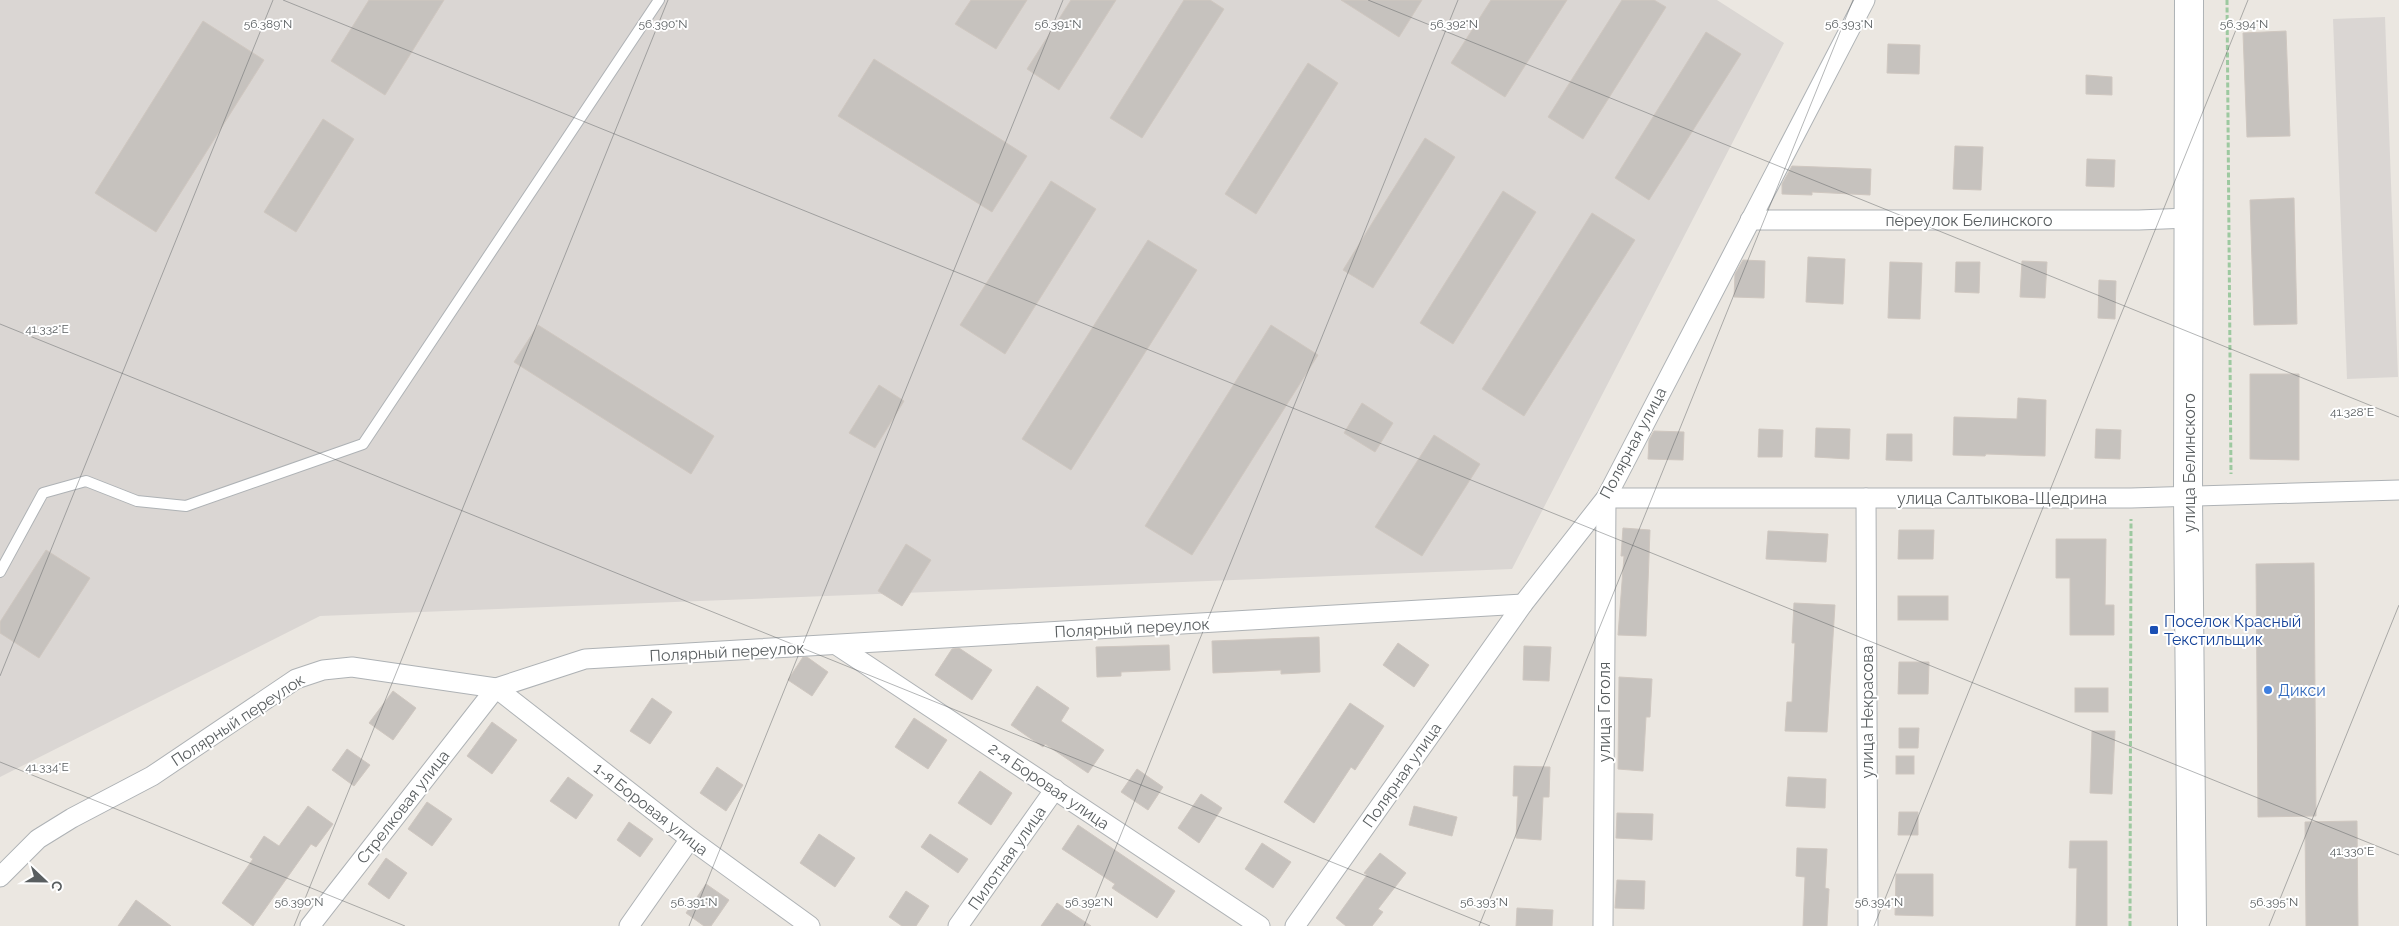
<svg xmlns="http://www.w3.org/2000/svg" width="2399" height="926" viewBox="0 0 2399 926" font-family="Raleway,sans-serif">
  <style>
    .industrial { fill: #dad6d3 }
    .building { fill: #c6c2be; stroke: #cfc7c0 }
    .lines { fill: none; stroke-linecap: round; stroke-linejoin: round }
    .lane-casing { stroke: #aeb2b5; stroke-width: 12 }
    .street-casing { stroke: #aeb2b5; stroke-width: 21 }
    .secondary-casing { stroke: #adb2b5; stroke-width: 30 }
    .path { stroke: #9dc9a0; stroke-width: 3; stroke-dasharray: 5 2.5; stroke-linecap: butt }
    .lane { stroke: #fff; stroke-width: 10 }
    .street { stroke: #fff; stroke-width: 19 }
    .secondary { stroke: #fff; stroke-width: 28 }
    .ticks { fill: none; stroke: #595e60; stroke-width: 1; stroke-opacity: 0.45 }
    .transit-dot { fill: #1a4fb4; stroke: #fff; stroke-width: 2 }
    .shop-dot { fill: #3f7fe0; stroke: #fff; stroke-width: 2 }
    .labels { text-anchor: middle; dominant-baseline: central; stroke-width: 4; stroke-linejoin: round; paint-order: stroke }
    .street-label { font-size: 16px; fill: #595e60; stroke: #fff }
    .transit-label { font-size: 16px; fill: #164399; stroke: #fff; text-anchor: start }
    .shop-label { font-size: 16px; fill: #366cbe; stroke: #fff; text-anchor: start }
    .ticks-label { font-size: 12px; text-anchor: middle; fill: #595e60; stroke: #fff; stroke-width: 4; stroke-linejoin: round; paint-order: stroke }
  </style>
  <rect width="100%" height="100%" fill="#ebe7e1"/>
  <g class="industrial">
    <polygon points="0,0 1717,0 1784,43 1512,569 320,616 0,777"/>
    <polygon points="2385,17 2398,377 2347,379 2333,19"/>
  </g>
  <g class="building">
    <polygon points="369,0 444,0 385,95 331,61"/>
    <polygon points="971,0 1027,0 996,49 955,24"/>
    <polygon points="1071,0 1116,0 1059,90 1027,69"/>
    <polygon points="1184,0 1210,0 1224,9 1142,138 1110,118"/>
    <polygon points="1341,0 1422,0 1399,37"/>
    <polygon points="1491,0 1567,0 1505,97 1451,63"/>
    <polygon points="1622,0 1654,0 1666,7 1583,139 1548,117"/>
    <polygon points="203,21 264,60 156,232 95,193"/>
    <polygon points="2286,31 2290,136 2247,137 2243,33"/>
    <polygon points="1706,32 1741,54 1649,200 1615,178"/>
    <polygon points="1888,44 1920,45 1919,74 1887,73"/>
    <polygon points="874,59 1027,156 992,212 838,116"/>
    <polygon points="1308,63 1338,83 1256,214 1225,194"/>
    <polygon points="2086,75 2112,77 2112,95 2086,94"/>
    <polygon points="323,119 354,139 296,232 264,212"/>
    <polygon points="1425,138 1455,157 1373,288 1343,270"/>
    <polygon points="1955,146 1983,147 1981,190 1953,189"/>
    <polygon points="2087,159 2115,160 2114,187 2086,186"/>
    <polygon points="1792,166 1871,169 1870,195 1812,192 1812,195 1782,194 1782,184"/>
    <polygon points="1051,181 1096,209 1005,354 960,325"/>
    <polygon points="1503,191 1536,212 1453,344 1420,323"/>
    <polygon points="2294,198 2297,324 2254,325 2250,200"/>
    <polygon points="1592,213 1635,240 1524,416 1482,389"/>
    <polygon points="1148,240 1197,270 1071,470 1022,439"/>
    <polygon points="1808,257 1845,259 1843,304 1806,302"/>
    <polygon points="1743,260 1765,261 1764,298 1734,297 1735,274"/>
    <polygon points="2022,261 2047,262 2045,298 2020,297"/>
    <polygon points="1890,262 1922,263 1920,319 1888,318"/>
    <polygon points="1956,262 1980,262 1979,293 1955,292"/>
    <polygon points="2099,280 2116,281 2115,319 2098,318"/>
    <polygon points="538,325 714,436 691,474 514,362"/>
    <polygon points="1271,325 1318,355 1192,555 1145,526"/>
    <polygon points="2250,374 2299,374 2299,460 2250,459"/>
    <polygon points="879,385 904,401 875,448 849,433"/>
    <polygon points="2018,398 2046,400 2045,456 1986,454 1985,456 1953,455 1954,417 2017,419"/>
    <polygon points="1362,403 1393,423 1375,452 1344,433"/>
    <polygon points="1816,428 1850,429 1849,459 1815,457"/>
    <polygon points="1759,429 1783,430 1782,457 1758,457"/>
    <polygon points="2096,429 2121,430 2120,459 2095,458"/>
    <polygon points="1654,431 1684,432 1683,460 1648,459 1649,440"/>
    <polygon points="1887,434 1912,434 1912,461 1886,460"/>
    <polygon points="1434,435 1480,464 1422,556 1375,527"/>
    <polygon points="1623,528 1650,530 1646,636 1618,635 1624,556 1621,556"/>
    <polygon points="1899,530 1934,530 1933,559 1898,559"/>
    <polygon points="1768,531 1828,534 1826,562 1766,559"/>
    <polygon points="2056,539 2106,539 2105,605 2114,605 2114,635 2070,635 2070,578 2056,578"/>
    <polygon points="906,544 931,560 902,606 878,591"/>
    <polygon points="46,550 90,578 39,658 0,633 0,622"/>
    <polygon points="2314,563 2316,816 2258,817 2256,564"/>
    <rect x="1898" y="596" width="50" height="24"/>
    <polygon points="1794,603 1835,605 1827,732 1785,731 1787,702 1792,702 1795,643 1792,643"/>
    <polygon points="1319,637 1320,672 1281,674 1281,670 1213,673 1212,641"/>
    <polygon points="1398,643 1429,665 1414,687 1383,665"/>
    <polygon points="1169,645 1170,670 1121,672 1121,676 1097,677 1096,647"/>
    <polygon points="1524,646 1551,647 1549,681 1523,680"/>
    <polygon points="959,648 992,670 972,700 935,675 952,649"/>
    <polygon points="803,657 807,657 828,672 812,696 788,680"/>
    <polygon points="1899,662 1929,662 1928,694 1898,694"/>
    <polygon points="1619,677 1652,679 1650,717 1646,717 1643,771 1618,769"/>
    <polygon points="1037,686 1069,708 1061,721 1104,750 1088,773 1045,744 1043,747 1011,725"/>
    <rect x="2075" y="688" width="33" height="24"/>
    <polygon points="393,691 416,708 393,740 369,723"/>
    <polygon points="652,698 672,712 650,744 630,731"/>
    <polygon points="1350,703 1384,726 1355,770 1351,767 1314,823 1284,802"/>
    <polygon points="914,718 947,740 928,769 895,747"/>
    <polygon points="492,722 517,740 492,774 467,756"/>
    <polygon points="1899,728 1919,728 1918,748 1899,748"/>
    <polygon points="2092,731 2115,731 2112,794 2090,793"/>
    <polygon points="347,749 370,765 354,786 332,770"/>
    <rect x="1896" y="756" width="18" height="18"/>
    <polygon points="1514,766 1550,767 1549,797 1543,797 1541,840 1516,838 1518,796 1513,796"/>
    <polygon points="717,767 743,785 726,811 700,793"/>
    <polygon points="1137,769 1163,787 1148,810 1121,792"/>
    <polygon points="980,771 1012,793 991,825 958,803"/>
    <polygon points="568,777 593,795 576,819 550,801"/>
    <polygon points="1788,777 1826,779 1825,808 1786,806"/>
    <polygon points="1201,794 1222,808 1199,843 1178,828"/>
    <polygon points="427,802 452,819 432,846 408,829"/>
    <polygon points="308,806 333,824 316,847 311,844 253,926 222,903 253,859 250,857 264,836 279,846"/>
    <polygon points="1414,806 1457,817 1452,836 1409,825"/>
    <polygon points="1899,812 1918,812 1918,835 1898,835"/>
    <polygon points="1617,813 1653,814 1652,840 1616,838"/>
    <polygon points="2357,821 2358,926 2306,926 2305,822"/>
    <polygon points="629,822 653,839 640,857 617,840"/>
    <polygon points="1078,825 1175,891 1157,918 1112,888 1115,884 1062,849"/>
    <polygon points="819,834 855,858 835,887 800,863"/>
    <polygon points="930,834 968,859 958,873 921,847"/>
    <polygon points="2070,841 2107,841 2107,926 2076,926 2077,868 2069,868"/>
    <polygon points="1262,843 1291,862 1273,888 1245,869"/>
    <polygon points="1797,848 1827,849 1825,888 1829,889 1827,926 1803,926 1805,877 1796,876"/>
    <polygon points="1380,853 1406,873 1378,909 1383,912 1372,926 1346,926 1336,918 1367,875 1364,873"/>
    <polygon points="386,858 407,873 389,899 368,884"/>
    <polygon points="1896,874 1933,874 1933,916 1895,915"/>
    <polygon points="1617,880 1645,881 1644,909 1615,908"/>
    <polygon points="706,884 729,900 711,926 704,926 686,913"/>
    <polygon points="906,891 929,906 916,926 902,926 889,917"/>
    <polygon points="136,900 171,926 118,926"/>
    <polygon points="1057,903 1091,926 1041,926"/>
    <polygon points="1517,908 1553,910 1552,926 1516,926"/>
  </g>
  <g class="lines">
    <g class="lane-casing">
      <polyline id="lane" points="0,572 43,493 86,481 137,501 186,506 363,444 659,0"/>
    </g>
    <g class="street-casing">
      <g id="street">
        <polyline points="1750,220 2139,220 2188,218"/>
        <polyline points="1866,498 1868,926"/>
        <polyline points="838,646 1260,926"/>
        <polyline points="0,877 38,839 72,818 152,776 296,679 323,670 352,667 496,688 585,659 1523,604"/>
        <polyline points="310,926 496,688 690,839 810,926"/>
        <polyline points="629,926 690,839"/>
        <polyline points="958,926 1055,789"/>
        <polyline points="1295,926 1523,604 1606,498 1865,0"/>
        <polyline points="1603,926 1606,498 2131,498 2399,490"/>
      </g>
    </g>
    <g class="secondary-casing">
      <polyline id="secondary" points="2189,0 2188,496 2192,926"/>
    </g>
    <g class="path">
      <polyline points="2227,0 2231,474"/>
      <polyline points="2130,926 2131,519"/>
    </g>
    <use href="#lane" class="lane"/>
    <use href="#street" class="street"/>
    <use href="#secondary" class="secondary"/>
  </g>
  <path class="ticks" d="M283 0 2399 855M1368 0 2399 417M0 324 1490 926M0 676 273 0M0 762 405 926M294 926 668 0M689 926 1063 0M1084 926 1458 0M1479 926 1853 0M1874 926 2248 0M2269 926 2399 605"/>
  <rect class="transit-dot" x="2149" y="625" width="10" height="10" rx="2.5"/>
  <circle class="shop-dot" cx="2268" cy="690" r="5"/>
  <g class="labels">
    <g class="street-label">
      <text x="1969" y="220">переулок Белинского</text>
      <text transform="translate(1633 443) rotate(-62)">Полярная улица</text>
      <text transform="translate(2189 463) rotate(-90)">улица Белинского</text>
      <text x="2002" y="498">улица Салтыкова-Щедрина</text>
      <text transform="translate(1132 628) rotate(-3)">Полярный переулок</text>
      <text transform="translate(727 652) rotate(-3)">Полярный переулок</text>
      <text transform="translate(1604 712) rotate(-90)">улица Гоголя</text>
      <text transform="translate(1867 712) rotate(-90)">улица Некрасова</text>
      <text transform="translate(238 720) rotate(-33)">Полярный переулок</text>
      <text transform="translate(1402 775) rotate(-55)">Полярная улица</text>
      <text transform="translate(1049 786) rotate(34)">2-я Боровая улица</text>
      <text transform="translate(403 807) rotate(-52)">Стрелковая улица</text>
      <text transform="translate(651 809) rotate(38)">1-я Боровая улица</text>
      <text transform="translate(1007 858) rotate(-55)">Пилотная улица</text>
    </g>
    <g class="transit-label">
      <text x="2164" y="621">Поселок Красный<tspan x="2164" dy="18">Текстильщик</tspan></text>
    </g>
    <g class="shop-label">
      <text x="2278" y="690">Дикси</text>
    </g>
  </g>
  <g class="ticks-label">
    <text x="268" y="28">56.389°N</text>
    <text x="663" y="28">56.390°N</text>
    <text x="1058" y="28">56.391°N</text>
    <text x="1454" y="28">56.392°N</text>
    <text x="1849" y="28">56.393°N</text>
    <text x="2244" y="28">56.394°N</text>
    <text x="47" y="333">41.332°E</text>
    <text x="2352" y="416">41.328°E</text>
    <text x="47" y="771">41.334°E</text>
    <text x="2352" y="855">41.330°E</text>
    <text x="299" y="906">56.390°N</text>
    <text x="694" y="906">56.391°N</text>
    <text x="1089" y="906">56.392°N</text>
    <text x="1484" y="906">56.393°N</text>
    <text x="1879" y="906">56.394°N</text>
    <text x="2274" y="906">56.395°N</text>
  </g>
  <g transform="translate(45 881) rotate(112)" stroke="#ffffff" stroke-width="4" paint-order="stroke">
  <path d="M0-4L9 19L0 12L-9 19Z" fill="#595e60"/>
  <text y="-8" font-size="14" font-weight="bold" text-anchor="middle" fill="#595e60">С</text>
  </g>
</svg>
